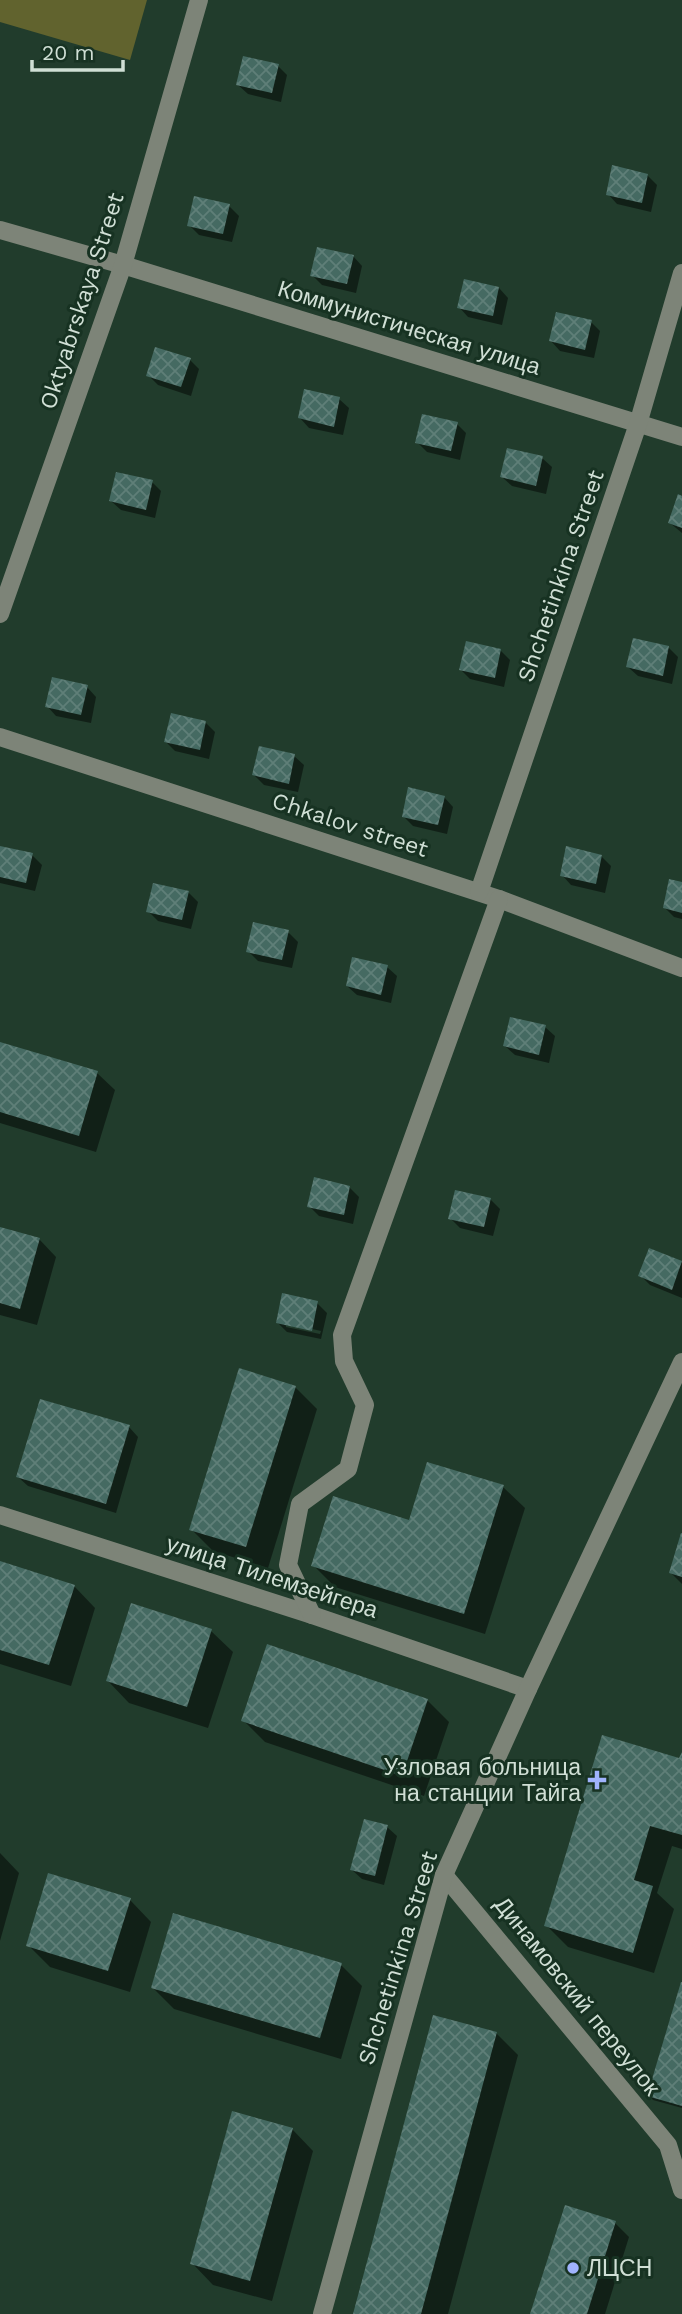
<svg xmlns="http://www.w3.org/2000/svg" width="682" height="2314" viewBox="0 0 682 2314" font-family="'Work Sans',sans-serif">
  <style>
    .pitch { fill: #61632e }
    .shadow { fill: #0007; fill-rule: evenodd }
    .building { fill: url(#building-cross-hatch) }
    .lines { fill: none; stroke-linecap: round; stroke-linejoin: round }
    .minor { stroke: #7d8478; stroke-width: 18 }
    .poi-dot { fill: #a0b3fd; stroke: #173222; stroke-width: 2.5 }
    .labels { text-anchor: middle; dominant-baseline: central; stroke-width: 6; stroke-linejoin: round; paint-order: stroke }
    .street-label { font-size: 23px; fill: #d0dfd5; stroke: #173222 }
    .poi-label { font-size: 23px; fill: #d0dfd5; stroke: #173222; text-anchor: end }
  </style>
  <defs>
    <pattern id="building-cross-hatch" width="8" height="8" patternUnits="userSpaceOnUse" patternTransform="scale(1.75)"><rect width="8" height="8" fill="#456a62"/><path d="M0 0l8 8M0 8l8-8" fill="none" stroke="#5f7f78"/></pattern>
  </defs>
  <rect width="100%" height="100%" fill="#213c2c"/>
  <polygon class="pitch" points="0,0 147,0 130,60 0,22"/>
  <g class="shadow">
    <polygon points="278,66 287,75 281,102 248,94 238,85"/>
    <polygon points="647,175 657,185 651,212 617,204 608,194"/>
    <polygon points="229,206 239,216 232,242 199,235 189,225"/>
    <polygon points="353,256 362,266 356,293 322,285 312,275"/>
    <polygon points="499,288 508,298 502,325 468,317 459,307"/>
    <polygon points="591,322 600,331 594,358 560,351 551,341"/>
    <polygon points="190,360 199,369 191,396 158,385 148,375"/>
    <polygon points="339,399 349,408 343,435 309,428 300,418"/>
    <polygon points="457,424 466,433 460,460 427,452 417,442"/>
    <polygon points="542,458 552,467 546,494 512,486 502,477"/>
    <polygon points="152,482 161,491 155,518 121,510 111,501"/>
    <polygon points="682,498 682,533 670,523"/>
    <polygon points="669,648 678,657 672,684 638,676 628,667"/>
    <polygon points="501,651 510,660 504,687 470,679 461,670"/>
    <polygon points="87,687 96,697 91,723 56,716 47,706"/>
    <polygon points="206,723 215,732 209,759 175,751 166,742"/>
    <polygon points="294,756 304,765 298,792 264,785 254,775"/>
    <polygon points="444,797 453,807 447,834 413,826 403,816"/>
    <polygon points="0,848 32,855 42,865 35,891 0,883"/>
    <polygon points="601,856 611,866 605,893 571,885 562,875"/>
    <polygon points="682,884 682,919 674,917 665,908"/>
    <polygon points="188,892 198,902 191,929 158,921 148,911"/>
    <polygon points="288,932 298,942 292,968 258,961 248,951"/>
    <polygon points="387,967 397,976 391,1003 357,995 347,986"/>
    <polygon points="545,1027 555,1036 549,1063 515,1055 505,1046"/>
    <polygon points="0,1044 97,1073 115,1090 96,1152 0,1123"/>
    <polygon points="349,1187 359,1197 353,1224 319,1216 309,1206"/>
    <polygon points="490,1199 500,1209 493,1236 460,1228 450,1218"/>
    <polygon points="0,1228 39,1239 56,1257 37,1325 0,1315"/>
    <polygon points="650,1250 682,1263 682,1298 650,1285 640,1275"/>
    <path d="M317 1303 327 1313 321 1339 287 1332 277 1322ZM286 1323 321 1331 320 1334 286 1327Z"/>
    <polygon points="295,1387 317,1409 268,1568 213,1551 191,1529"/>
    <polygon points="129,1427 138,1437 116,1513 28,1486 18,1477"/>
    <polygon points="503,1487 525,1508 485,1634 335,1587 313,1565 410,1522"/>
    <polygon points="682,1537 682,1584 671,1573"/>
    <polygon points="0,1563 74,1586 95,1608 71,1686 0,1664"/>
    <polygon points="211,1631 233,1652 208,1728 129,1703 108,1681"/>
    <polygon points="427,1700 449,1722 424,1796 265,1742 243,1720"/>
    <polygon points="682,1756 682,1849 672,1846 657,1893 674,1909 654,1973 568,1947 546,1925 680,1761"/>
    <polygon points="387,1827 397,1836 384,1885 362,1879 352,1870"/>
    <polygon points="0,1853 19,1873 0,1941"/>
    <polygon points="130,1900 151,1922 130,1992 50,1967 28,1945"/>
    <polygon points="341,1965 362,1986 341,2059 174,2009 153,1988"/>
    <polygon points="682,1986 682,2108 653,2100 649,2095"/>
    <polygon points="496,2033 518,2055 448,2314 354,2314"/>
    <polygon points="292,2129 313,2151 272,2301 213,2285 192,2263"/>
    <polygon points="615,2223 629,2237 605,2314 532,2314"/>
  </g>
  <g class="building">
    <polygon points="243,56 279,64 272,93 236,85"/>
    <polygon points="612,165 648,174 642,203 606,195"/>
    <polygon points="194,196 230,204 223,234 187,226"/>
    <polygon points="317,247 354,255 347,284 310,276"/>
    <polygon points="464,279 499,287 493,316 457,308"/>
    <polygon points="556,312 592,320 585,350 549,341"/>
    <polygon points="155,347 191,358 181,387 146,376"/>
    <polygon points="304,389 340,397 334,427 298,418"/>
    <polygon points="422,414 458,422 451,451 415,443"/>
    <polygon points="507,448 543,456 536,486 500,477"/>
    <polygon points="116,472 153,480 146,510 109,501"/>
    <polygon points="678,494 682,496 682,528 668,523"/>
    <polygon points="633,638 669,646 663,676 626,667"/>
    <polygon points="466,641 501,649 495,678 459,670"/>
    <polygon points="52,677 88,685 81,715 45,707"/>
    <polygon points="171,713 206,721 200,750 164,742"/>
    <polygon points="259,746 295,754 289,784 252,775"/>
    <polygon points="408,787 445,796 438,825 402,817"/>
    <polygon points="0,846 33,853 26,883 0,877"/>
    <polygon points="566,846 602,855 596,884 560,876"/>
    <polygon points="669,879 682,882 682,913 663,908"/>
    <polygon points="153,883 189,891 182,920 146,912"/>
    <polygon points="253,922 289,930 282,960 246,952"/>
    <polygon points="352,957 388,965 381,995 346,986"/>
    <polygon points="510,1017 546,1025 539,1055 503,1046"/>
    <polygon points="0,1042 98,1071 79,1136 0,1112"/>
    <polygon points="314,1177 350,1186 344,1215 307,1207"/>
    <polygon points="455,1190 491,1198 484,1227 448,1219"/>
    <polygon points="0,1227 40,1238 20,1309 0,1303"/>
    <polygon points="649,1248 682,1261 672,1290 638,1276"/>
    <polygon points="282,1293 318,1301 312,1331 276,1323"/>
    <polygon points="239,1368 296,1386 246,1547 189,1530"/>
    <polygon points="40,1399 130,1425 106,1504 16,1477"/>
    <polygon points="427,1462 504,1485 464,1614 311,1566 333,1496 409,1520"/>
    <polygon points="681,1533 682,1533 682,1577 669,1573"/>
    <polygon points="0,1561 75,1585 49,1665 0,1650"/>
    <polygon points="131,1603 212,1629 187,1707 106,1681"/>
    <polygon points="267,1644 428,1699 402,1776 241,1721"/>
    <polygon points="602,1735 679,1758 682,1752 682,1835 650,1826 634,1880 653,1886 633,1953 544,1926"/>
    <polygon points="364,1819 388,1825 375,1876 350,1870"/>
    <polygon points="48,1873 131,1898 108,1971 26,1946"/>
    <polygon points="173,1913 342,1963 320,2038 151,1988"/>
    <polygon points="681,1982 682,1982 682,2106 647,2096"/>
    <polygon points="433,2015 497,2032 421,2314 353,2314"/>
    <polygon points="232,2111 293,2128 250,2281 190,2264"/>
    <polygon points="565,2205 616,2221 587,2314 530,2314"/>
  </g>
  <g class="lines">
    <g class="minor">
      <polyline points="0,230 123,265 682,437"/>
      <polyline points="0,614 123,265 199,0"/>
      <polyline points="0,737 499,899 682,968"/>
      <polyline points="479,892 638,424 682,273"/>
      <polyline points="0,1515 312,1615 528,1689"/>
      <polyline points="312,1615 288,1565 300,1504 348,1469 365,1405 344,1361 342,1335 499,899"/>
      <polyline points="444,1875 668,2145 682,2190"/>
      <polyline points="322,2314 444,1875 528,1689 682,1362"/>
    </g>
  </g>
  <g class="poi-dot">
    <path d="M593.5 1769.5h7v7h7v7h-7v7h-7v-7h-7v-7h7z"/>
    <circle cx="573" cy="2268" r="7"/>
  </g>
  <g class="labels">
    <g class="street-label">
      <text transform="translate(82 301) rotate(-72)">Oktyabrskaya Street</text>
      <text transform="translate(409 328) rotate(17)">Коммунистическая улица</text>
      <text transform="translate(561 576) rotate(-71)">Shchetinkina Street</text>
      <text transform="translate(350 825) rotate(18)">Chkalov street</text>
      <text transform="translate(272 1577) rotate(18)">улица Тилемзейгера</text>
      <text transform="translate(398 1958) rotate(-73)">Shchetinkina Street</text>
      <text transform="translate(577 1996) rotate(51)">Динамовский переулок</text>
    </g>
    <g class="poi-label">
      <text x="581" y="1767">Узловая больница<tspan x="581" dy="26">на станции Тайга</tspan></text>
      <text x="587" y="2268" text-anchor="start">ЛЦСН</text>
    </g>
  </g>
  <path d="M32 60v10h91v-10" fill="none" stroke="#d0dfd5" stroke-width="3.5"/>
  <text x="42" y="60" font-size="21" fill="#d0dfd5" stroke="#173222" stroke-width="5" paint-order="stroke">20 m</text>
</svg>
